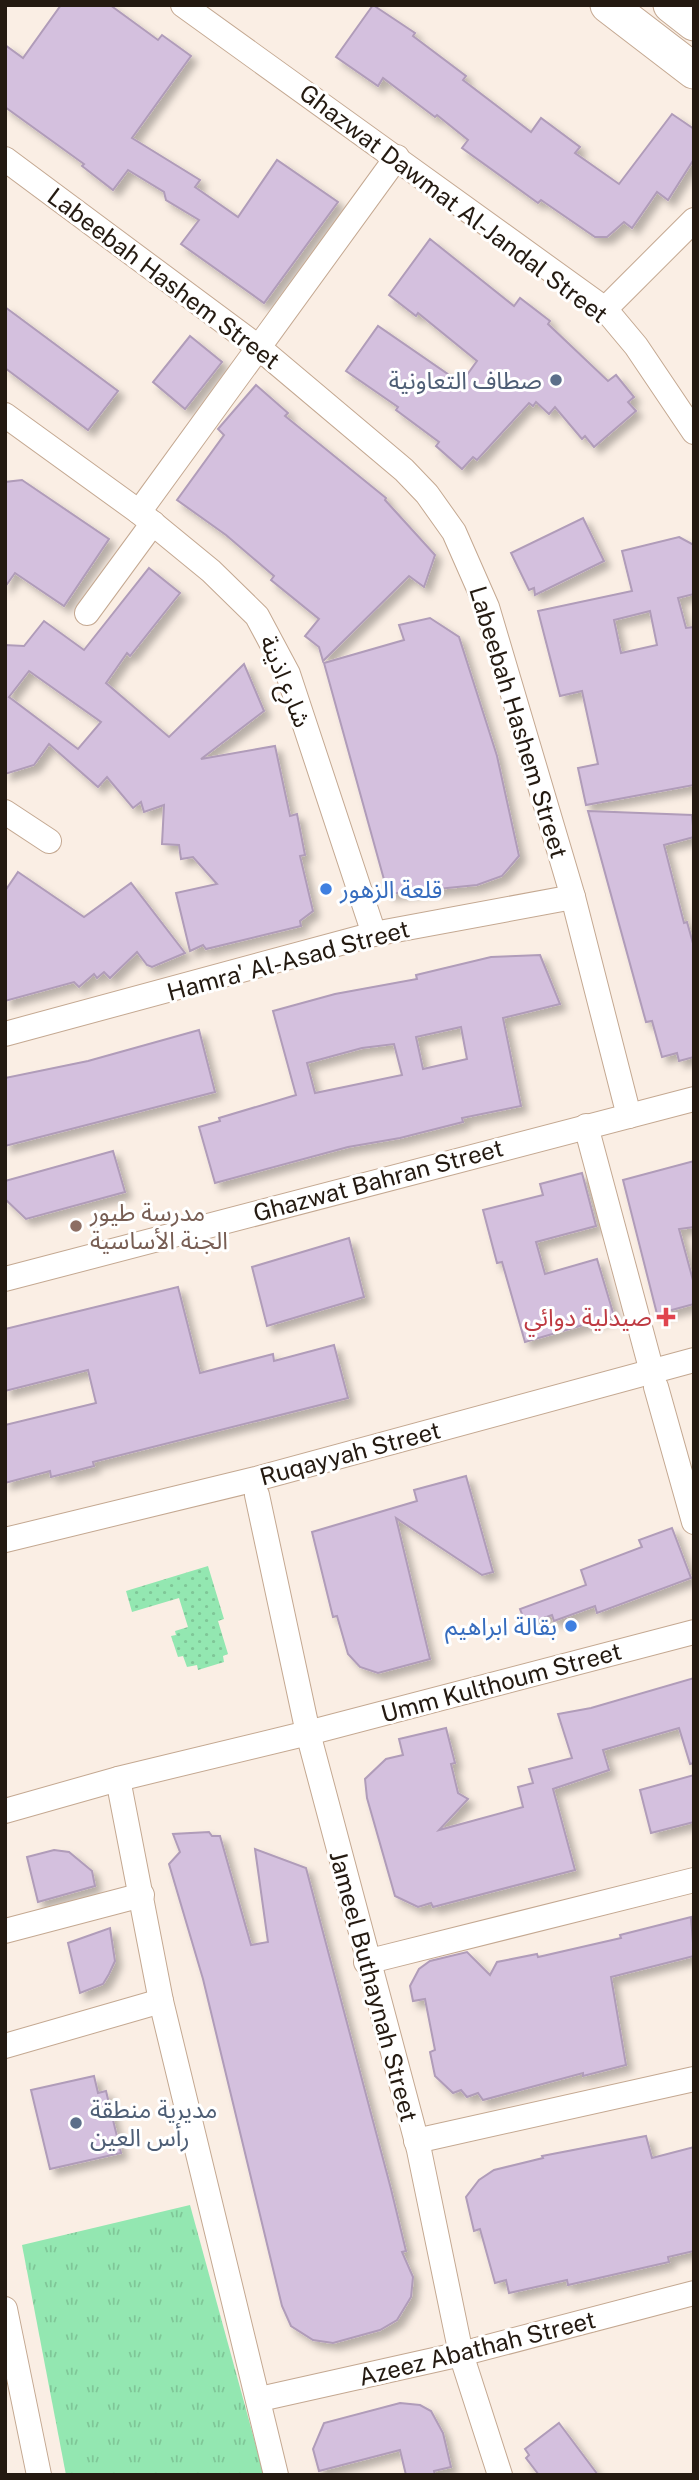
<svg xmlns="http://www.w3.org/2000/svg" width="699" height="2480" viewBox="0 0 699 2480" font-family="'Public Sans','Noto Sans Arabic',sans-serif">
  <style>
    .grass { fill: url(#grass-tufts) }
    .park { fill: url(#park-dots) }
    .building { fill: #d4c0de; stroke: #b09cb9; stroke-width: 2; fill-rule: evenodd; filter: url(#shadow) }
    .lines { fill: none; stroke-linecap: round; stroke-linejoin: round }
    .minor-casing { stroke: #c4a891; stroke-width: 26 }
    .highway-casing { stroke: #c4a891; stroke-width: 37 }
    .minor { stroke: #fff; stroke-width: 24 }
    .highway { stroke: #fff; stroke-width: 35 }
    .service-dot { fill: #5c6f8a; stroke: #fff; stroke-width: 2.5 }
    .shop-dot { fill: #3f7fe0; stroke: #fff; stroke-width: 2.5 }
    .education-dot { fill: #8d6e63; stroke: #fff; stroke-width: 2.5 }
    .health-dot { fill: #e0444e; stroke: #fff; stroke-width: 2.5 }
    .labels { text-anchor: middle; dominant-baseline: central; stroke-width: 6; stroke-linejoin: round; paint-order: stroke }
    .street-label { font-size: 24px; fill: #241a11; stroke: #fff }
    .service-label { font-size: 24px; fill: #4e5e75; stroke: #fff; text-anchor: end }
    .shop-label { font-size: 24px; fill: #366cbe; stroke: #fff; text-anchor: start }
    .education-label { font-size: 24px; fill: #785e54; stroke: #fff; text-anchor: start }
    .health-label { font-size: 24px; fill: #be3a42; stroke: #fff; text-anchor: end }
  </style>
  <defs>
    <pattern id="grass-tufts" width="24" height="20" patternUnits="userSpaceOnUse" patternTransform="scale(1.75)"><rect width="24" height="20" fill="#93e7b1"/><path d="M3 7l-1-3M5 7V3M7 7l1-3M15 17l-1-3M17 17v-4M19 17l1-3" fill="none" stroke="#7fc697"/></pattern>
    <pattern id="park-dots" width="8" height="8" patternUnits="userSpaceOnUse" patternTransform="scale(1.75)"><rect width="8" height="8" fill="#93e7b1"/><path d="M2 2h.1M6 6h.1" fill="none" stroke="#7fc697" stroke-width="1.8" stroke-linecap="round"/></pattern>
    <filter id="shadow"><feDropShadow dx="6" dy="6" stdDeviation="3.5" flood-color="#0004"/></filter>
  </defs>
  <rect width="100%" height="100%" fill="#faeee4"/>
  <polygon class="grass" points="190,2205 264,2475 66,2475 22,2245"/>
  <polygon class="park" points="208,1566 224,1619 218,1621 228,1654 223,1656 224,1662 198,1670 197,1665 187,1667 183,1656 178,1657 171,1636 176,1635 175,1631 188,1627 179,1598 132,1612 126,1591"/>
  <g class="building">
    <polygon points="61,5 110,5 158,40 162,35 191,56 132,138 200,180 195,187 238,217 277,160 338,202 264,303 181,244 199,220 166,200 164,192 128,170 113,190 82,166 84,164 5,107 5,45 23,58"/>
    <polygon points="373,5 415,33 413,36 466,76 463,80 531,132 541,118 580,147 575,153 619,184 672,114 694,129 694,159 668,200 657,192 632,228 624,222 607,237 595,237 541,200 538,203 462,148 468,140 437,115 435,117 383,78 378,86 336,57"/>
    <polygon points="430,239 514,306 520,298 550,321 548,324 608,381 616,375 634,397 628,402 636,411 594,447 585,436 582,439 555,407 549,414 536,402 533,406 529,403 477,460 473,457 462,469 436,446 439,442 396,410 398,407 346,371 378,326 461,383 477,361 418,313 416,316 389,295"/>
    <polygon points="5,307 118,391 88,430 5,368"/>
    <polygon points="190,336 222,362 185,409 153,382"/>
    <polygon points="256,385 288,413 285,416 386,498 385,500 435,555 424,587 409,576 323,661 319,647 305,636 319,619 271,580 274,576 226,535 177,500 224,435 218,429"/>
    <polygon points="22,480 109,539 64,606 15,573 5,587 5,482"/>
    <polygon points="583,518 604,561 535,595 534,588 529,590 511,553"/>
    <path d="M679 537 694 545V594L678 598 686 628 694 627V785L586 805 578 768 598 764 582 691 560 696 538 611 632 591 622 551ZM650 611 657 645 621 653 614 620Z"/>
    <path d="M149 568 180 593 130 656 127 653 106 683 169 737 244 664 264 711 201 759 275 746 290 816 297 814 305 855 300 856 313 911 300 921 301 926 206 949 203 945 190 951 176 893 217 884 193 857 181 859 179 845 162 844 164 805 144 812 141 802 133 808 107 777 98 787 49 744 34 765 5 774V645L24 646 44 621 84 650ZM29 671 101 722 78 749 9 697Z"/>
    <polygon points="430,618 459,637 497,756 519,856 502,876 477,885 388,894 324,663 404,640 399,625"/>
    <polygon points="588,811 692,815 694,837 664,845 684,923 687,922 694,947 694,1057 679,1061 677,1053 662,1057 652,1021 646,1022"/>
    <polygon points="18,872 84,917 131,883 185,953 152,967 147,965 137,952 110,978 104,972 97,978 94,974 79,987 74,982 5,1001 5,891"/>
    <path d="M540 955 560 1004 503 1018 521 1106 462 1118 463 1122 400 1138 348 1147 215 1183 199 1127 220 1121 219 1118 296 1095 273 1011 335 994 417 979 416 975 491 957ZM461 1027 467 1059 423 1069 416 1037ZM394 1044 402 1075 315 1093 307 1063 362 1048Z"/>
    <polygon points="199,1030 215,1092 5,1146 5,1078 88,1061"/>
    <polygon points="113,1151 125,1192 26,1219 5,1199 5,1181"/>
    <polygon points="694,1161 694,1227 679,1229 694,1284 694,1304 657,1314 623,1180"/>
    <polygon points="582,1173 596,1226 536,1242 545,1274 597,1259 614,1316 525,1342 502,1262 497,1263 483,1210 543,1195 540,1184"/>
    <polygon points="349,1238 364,1297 267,1326 252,1267"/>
    <polygon points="178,1287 200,1373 273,1354 274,1361 334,1345 348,1398 93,1462 94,1466 51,1477 50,1471 5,1483 5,1425 96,1403 88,1370 5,1391 5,1329"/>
    <polygon points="466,1476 493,1572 482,1575 396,1518 430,1659 378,1673 360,1667 348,1654 337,1616 333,1617 312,1532 417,1501 414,1490"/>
    <polygon points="672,1528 691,1578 597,1613 595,1606 554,1621 552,1615 526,1624 520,1609 586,1585 581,1570 642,1547 639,1540"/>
    <polygon points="694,1678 694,1763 690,1764 679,1728 603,1750 609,1770 553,1789 575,1870 433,1907 431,1903 418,1907 395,1896 367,1798 365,1779 386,1759 403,1755 399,1739 446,1728 455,1763 451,1764 458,1793 468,1799 439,1830 523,1807 518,1787 533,1783 529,1769 572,1758 558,1714 591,1708"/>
    <polygon points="694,1775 694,1822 651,1833 640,1790"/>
    <polygon points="209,1832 212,1836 220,1836 251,1945 268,1942 255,1849 306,1868 391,2189 406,2251 402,2252 413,2277 411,2297 397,2320 380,2330 333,2343 313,2340 291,2326 282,2306 203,1979 169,1864 180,1852 173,1834"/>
    <polygon points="54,1850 69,1852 92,1871 95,1886 38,1902 27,1857"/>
    <polygon points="691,1917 694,1956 611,1977 626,2065 583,2076 583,2073 483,2100 478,2093 467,2097 461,2090 453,2093 435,2076 430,2052 435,2050 425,1999 413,2001 410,1986 419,1969 430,1961 467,1952 490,1975 497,1962 537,1954 538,1957 621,1938 620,1935"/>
    <polygon points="110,1928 115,1961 109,1974 103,1984 80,1993 68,1943"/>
    <polygon points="94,2076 98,2093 106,2091 121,2153 50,2169 31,2090"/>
    <polygon points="646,2136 652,2158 694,2147 694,2251 668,2257 669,2262 568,2285 567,2280 509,2293 506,2280 495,2283 480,2229 474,2231 466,2197 479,2180 494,2170 543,2158 542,2156"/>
    <polygon points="400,2403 420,2405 431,2411 443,2433 451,2467 434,2471 435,2475 406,2475 400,2450 319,2471 313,2449 324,2423"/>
    <polygon points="559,2423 598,2475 539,2475 526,2458 529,2455 525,2449"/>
  </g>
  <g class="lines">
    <g class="minor-casing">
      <g id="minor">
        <polyline points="183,5 605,309 636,346 694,432"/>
        <polyline points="5,159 258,347 404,470 427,494 454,532 487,607 573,897 629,1116"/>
        <polyline points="605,309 694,220"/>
        <polyline points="5,415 139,512 211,571 257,616 288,674 374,934"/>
        <polyline points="139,512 397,157"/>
        <polyline points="87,613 153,523"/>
        <polyline points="5,812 49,841"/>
        <polyline points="5,1034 374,934 573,897"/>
        <polyline points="586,1126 652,1372"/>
        <polyline points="5,1279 694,1099"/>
        <polyline points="656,1387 694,1522"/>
        <polyline points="257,1495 308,1733 419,2150 461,2354 500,2475"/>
        <polyline points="5,1540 256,1479 694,1360"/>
        <polyline points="118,1779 161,2001 276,2475"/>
        <polyline points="5,1811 118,1779 308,1733 694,1632"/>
        <polyline points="5,1931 142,1895"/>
        <polyline points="366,1962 694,1880"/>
        <polyline points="5,2046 161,2001"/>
        <polyline points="416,2141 694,2079"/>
        <polyline points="5,2309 39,2475"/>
        <polyline points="260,2399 461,2354 694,2293"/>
      </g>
    </g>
    <g class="highway-casing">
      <g id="highway">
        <polyline points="608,5 694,71"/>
        <polyline points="671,5 694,23"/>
      </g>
    </g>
    <use href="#minor" class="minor"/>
    <use href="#highway" class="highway"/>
  </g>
  <g class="service-dot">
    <circle cx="556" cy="380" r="7"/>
    <circle cx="76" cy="2123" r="7"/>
  </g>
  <g class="shop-dot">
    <circle cx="326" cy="889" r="7"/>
    <circle cx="571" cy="1626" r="7"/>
  </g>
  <circle class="education-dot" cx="76" cy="1226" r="7"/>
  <path class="health-dot" d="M662.5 1306.5h7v7h7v7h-7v7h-7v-7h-7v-7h7z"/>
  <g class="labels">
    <g class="street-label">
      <text transform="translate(454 203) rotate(37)">Ghazwat Dawmat Al-Jandal Street</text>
      <text transform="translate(164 278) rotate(37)">Labeebah Hashem Street</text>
      <text transform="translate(286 681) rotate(68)">شارع اذينة</text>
      <text transform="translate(519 722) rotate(73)">Labeebah Hashem Street</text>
      <text transform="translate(288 960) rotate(-15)">Hamra' Al-Asad Street</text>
      <text transform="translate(378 1180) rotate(-15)">Ghazwat Bahran Street</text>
      <text transform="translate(350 1453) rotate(-15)">Ruqayyah Street</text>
      <text transform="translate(501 1682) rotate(-15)">Umm Kulthoum Street</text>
      <text transform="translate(374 1986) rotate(75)">Jameel Buthaynah Street</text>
      <text transform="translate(477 2348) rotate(-14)">Azeez Abathah Street</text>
    </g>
    <g class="service-label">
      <text x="542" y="380">صطاف التعاونية</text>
      <text x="90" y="2109" text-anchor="start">مديرية منطقة<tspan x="90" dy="28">رأس العين</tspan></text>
    </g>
    <g class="shop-label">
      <text x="340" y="889">قلعة الزهور</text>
      <text x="557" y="1626" text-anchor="end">بقالة ابراهيم</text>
    </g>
    <g class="education-label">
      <text x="90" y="1212">مدرسة طيور<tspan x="90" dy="28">الجنة الأساسية</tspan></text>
    </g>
    <g class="health-label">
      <text x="652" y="1317">صيدلية دوائي</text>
    </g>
  </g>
  <rect width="699" height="2480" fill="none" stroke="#241a11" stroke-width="14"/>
</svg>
